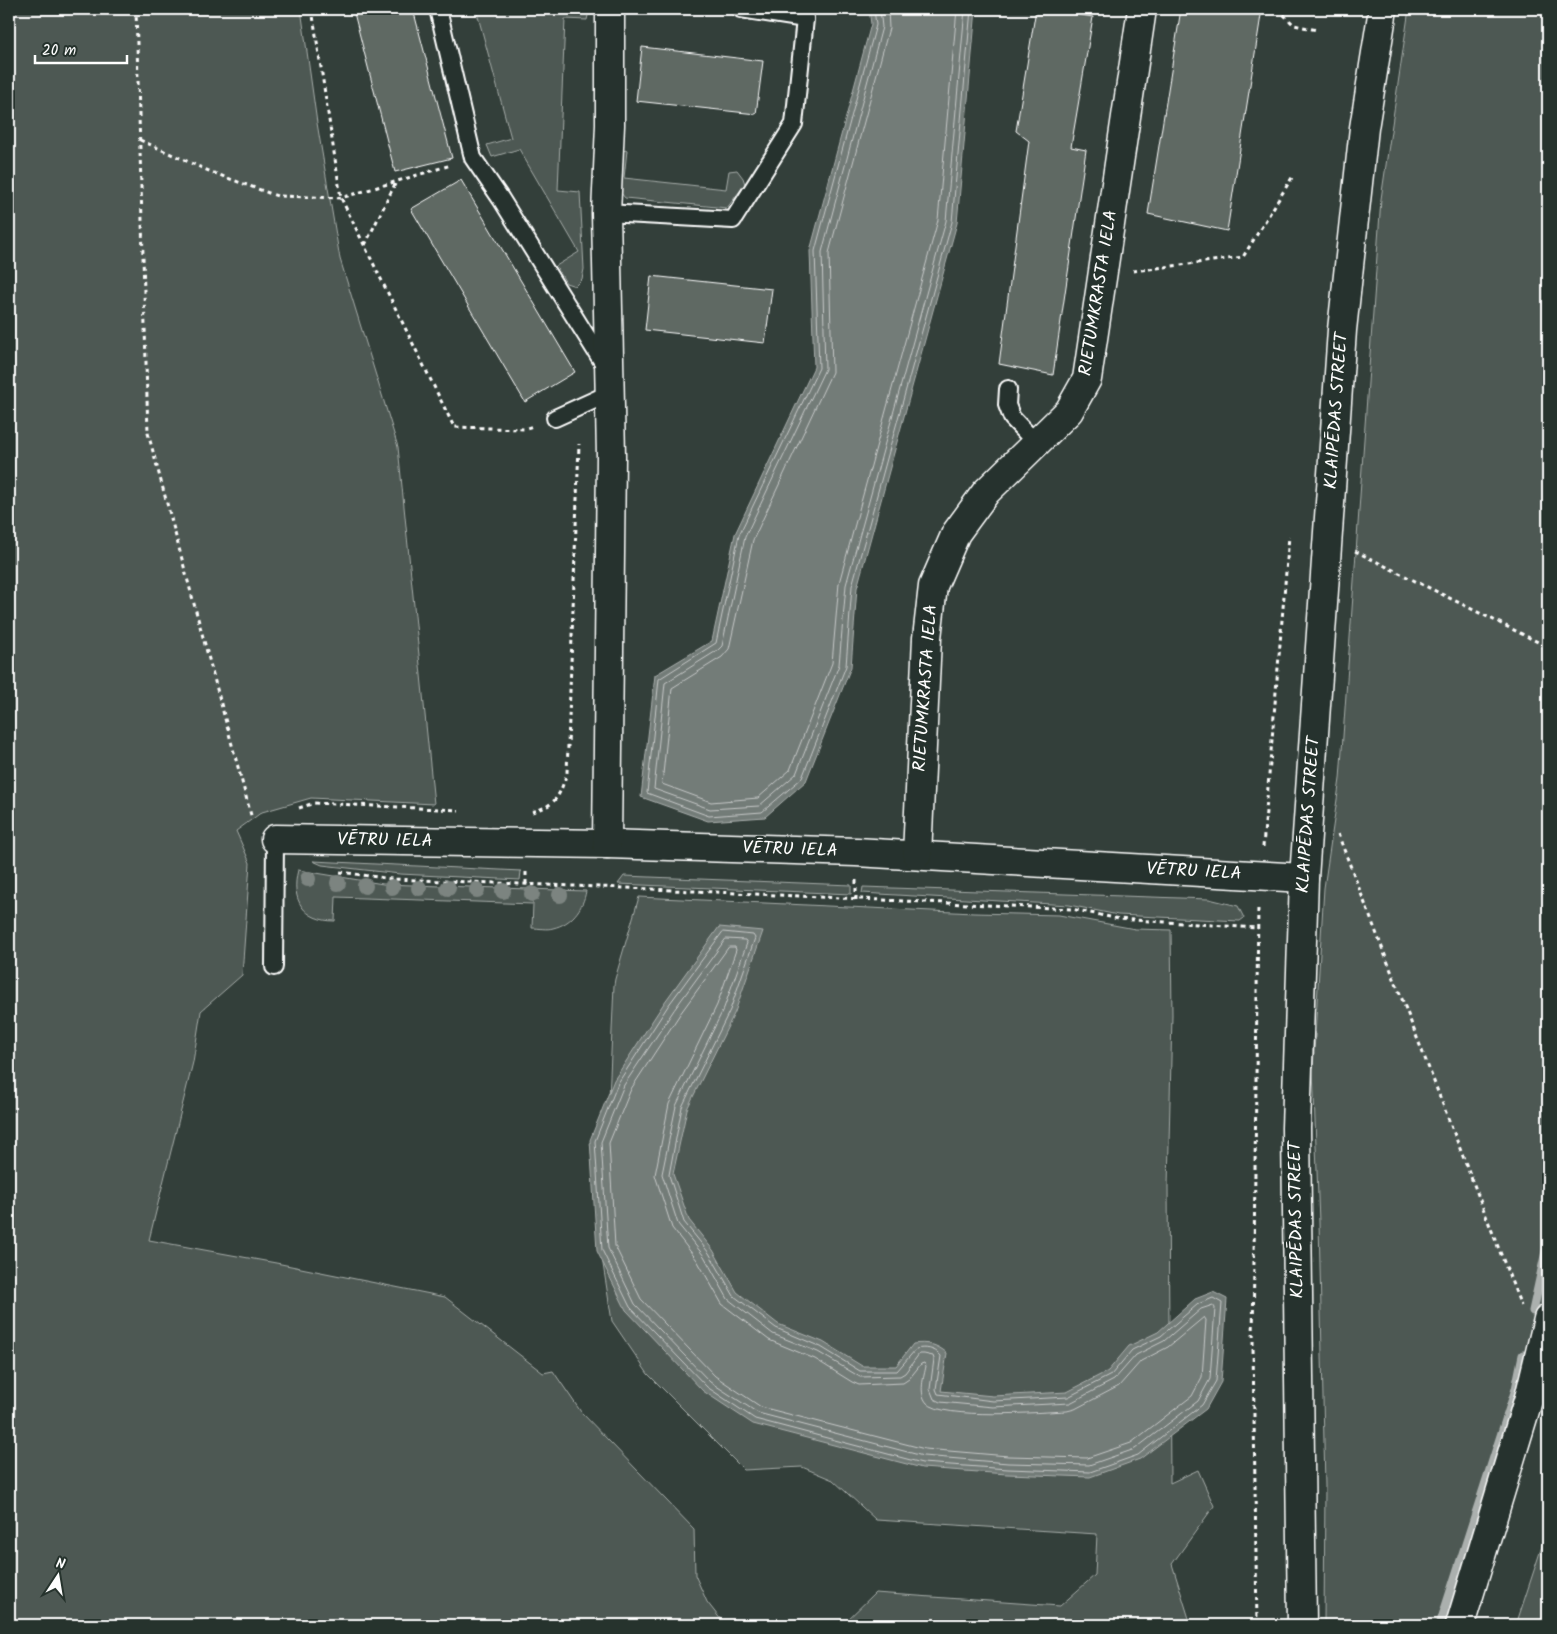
<svg xmlns="http://www.w3.org/2000/svg" width="1557" height="1634" viewBox="0 0 1557 1634" font-family="Kalam,sans-serif">
  <style>
    .green { fill: #4d5853; stroke: #a6aca9 }
    .water { fill: #737b78; stroke: #abb0ae }
    .lines { fill: none; stroke-linecap: round; stroke-linejoin: round }
    .shore { stroke: #c7cac9; stroke-width: 1 }
    .stream { stroke: #abb0ae; stroke-width: 9 }
    .building { fill: #5f6964; stroke: #fff }
    .service-casing { stroke: #fff; stroke-width: 20 }
    .minor-casing { stroke: #fff; stroke-width: 31 }
    .secondary-casing { stroke: #fff; stroke-width: 31 }
    .path { stroke: #fff; stroke-width: 3; stroke-dasharray: 4 4; stroke-linecap: butt }
    .service { stroke: #26332d; stroke-width: 16 }
    .minor { stroke: #26332d; stroke-width: 28 }
    .secondary { stroke: #26332d; stroke-width: 28 }
    .tree { fill: #7c8480 }
    .labels { text-anchor: middle; dominant-baseline: central; stroke-width: 4; stroke-linejoin: round; paint-order: stroke }
    .street-label { font-size: 18px; fill: #fff; stroke: #26332d }
  </style>
  <rect width="100%" height="100%" fill="#333f3a"/>
  <filter id="ink" filterUnits="userSpaceOnUse"><feTurbulence type="fractalNoise" baseFrequency=".02" numOctaves="2"/><feDisplacementMap in="SourceGraphic" scale="10" xChannelSelector="R" yChannelSelector="G"/><feConvolveMatrix kernelMatrix="1 2 1 2 8 2 1 2 1" color-interpolation-filters="sRGB"/></filter>
  <g filter="url(#ink)">
    <g class="green">
      <polygon points="9,9 301,9 317,123 340,259 398,447 434,804 311,798 262,812 236,831 250,863 242,975 201,1011 193,1062 149,1240 276,1263 445,1297 543,1373 553,1371 581,1412 694,1529 695,1575 707,1602 725,1625 9,1625"/>
      <polygon points="476,9 582,9 589,11 587,20 565,19 558,190 580,192 584,269 582,279 575,286 566,283 556,266 579,252 519,149 492,157 487,145 511,138"/>
      <polygon points="1409,9 1548,9 1548,1289 1537,1341 1449,1625 1324,1625 1325,1486 1319,1222 1313,1069 1324,888 1340,779 1381,199"/>
      <polygon points="627,150 624,178 726,189 729,171 737,170 743,178 745,184 727,208 625,198 621,193 621,151"/>
      <polygon points="313,861 521,871 520,880 400,874 322,865"/>
      <path d="M298 870 383 884 586 891C583 909 571 924 553 928 547 930 539 928 532 928L533 904 336 897 335 921C304 921 290 900 298 870Z"/>
      <polygon points="624,876 851,885 851,894 618,884"/>
      <polygon points="863,887 1209,899 1238,906 1244,918 1240,921 1118,915 1069,905 862,893"/>
      <polygon points="639,897 974,913 1059,915 1135,929 1171,930 1172,1015 1168,1186 1170,1483 1198,1470 1214,1506 1172,1564 1191,1625 842,1625 875,1593 1060,1606 1095,1575 1097,1534 876,1520 833,1480 802,1467 744,1470 648,1374 612,1321 602,1258 614,985 615,979"/>
      <polygon points="1548,1528 1548,1625 1516,1625"/>
    </g>
    <g class="water">
      <polygon points="869,9 976,9 957,223 857,588 851,667 806,781 765,817 708,821 641,797 655,675 712,641 735,534 814,367 810,251 871,24"/>
      <path d="M719 927 763 931 735 1012 687 1109 673 1174 689 1220 713 1250 737 1292 778 1324 823 1342 862 1366H896L913 1344C927 1342 936 1344 947 1353L941 1391 993 1396 1067 1392 1108 1371 1129 1346 1158 1332 1195 1299 1213 1292 1227 1299 1221 1382 1206 1409 1140 1459 1090 1477 1007 1474 922 1468 753 1424 703 1391 626 1310 597 1251 590 1140 614 1080 664 1003Z"/>
    </g>
    <g class="lines">
      <g class="shore">
        <polyline points="874,9 876,25 815,251 819,368 739,535 716,643 659,679 647,793 709,816 762,812 802,778 846,666 852,586 952,222 971,9"/>
        <polyline points="880,9 882,27 822,252 825,369 745,537 722,646 718,650 665,683 654,789 710,809 759,806 796,774 839,665 846,585 946,221 965,9"/>
        <polyline points="888,9 889,28 829,253 832,372 753,540 729,649 722,657 672,688 662,784 711,802 758,798 790,770 832,663 839,583 938,220 957,9"/>
        <path d="M723 932 753 935 755 938 730 1010 682 1107 669 1175 684 1222 709 1253 734 1296 776 1328 821 1347 860 1371H897L916 1349C925 1347 935 1348 941 1356L936 1389 938 1394 993 1401 1068 1397 1111 1375 1132 1350 1161 1336 1198 1304 1213 1298 1222 1303 1216 1381 1202 1405 1138 1455 1090 1472 1008 1469 922 1463 755 1419 707 1387 630 1307 602 1250 595 1141 618 1083 668 1006Z"/>
        <polygon points="726,939 745,940 747,943 724,1008 676,1106 662,1174 678,1224 704,1256 728,1299 773,1334 818,1352 860,1377 900,1376 905,1373 919,1354 924,1354 933,1356 934,1359 930,1389 934,1399 940,1402 993,1407 1070,1403 1114,1380 1136,1355 1164,1341 1201,1309 1213,1305 1215,1308 1210,1379 1198,1401 1135,1449 1089,1465 1008,1463 923,1456 758,1413 710,1382 635,1304 608,1248 601,1142 624,1085 674,1010"/>
        <path d="M729 947H735L736 950 717 1005 669 1104 655 1175 672 1228 697 1260 722 1304 769 1340 815 1359 852 1382 859 1385 903 1383 909 1379 921 1364 924 1363 926 1366C924 1377 918 1393 927 1403 942 1420 1042 1412 1067 1411L1075 1409 1119 1386 1141 1361 1168 1347 1204 1317 1206 1320 1202 1377 1192 1396 1131 1443 1087 1458 1008 1456 925 1449 761 1407 715 1376 641 1299 615 1246 609 1143 631 1089 680 1014Z"/>
      </g>
      <g class="stream">
        <polyline points="1533,1311 1548,1242"/>
        <polyline points="1440,1625 1516,1389 1523,1355"/>
      </g>
    </g>
    <g class="building">
      <polygon points="353,9 413,9 452,158 395,172"/>
      <polygon points="1036,9 1046,9 1093,17 1071,147 1086,150 1053,375 999,364 1029,141 1016,131"/>
      <polygon points="1181,9 1262,9 1227,231 1148,214"/>
      <polygon points="642,47 763,61 756,114 636,101"/>
      <polygon points="461,180 575,372 525,402 411,209"/>
      <polygon points="651,276 772,289 765,343 645,330"/>
    </g>
    <g class="lines">
      <g class="service-casing">
        <g id="service">
          <polyline points="438,9 473,158 501,199 607,369"/>
          <polyline points="741,9 805,19"/>
          <polyline points="606,213 733,220 794,124 805,19 803,9"/>
          <polyline points="1008,389 1007,405 1012,418 1036,443"/>
          <polyline points="555,418 610,393"/>
          <polyline points="274,967 275,839"/>
          <polyline points="1530,1394 1548,1398"/>
        </g>
      </g>
      <g class="minor-casing">
        <g id="minor">
          <polyline points="275,839 607,844 856,852 1304,878"/>
          <polyline points="607,844 611,456 606,213 610,125 610,9"/>
          <polyline points="917,855 927,638 933,586 956,533 986,492 1069,411 1087,379 1142,9"/>
          <polyline points="1460,1625 1530,1394 1548,1319"/>
        </g>
      </g>
      <g class="secondary-casing">
        <polyline id="secondary" points="1302,1625 1296,1128 1304,878 1342,330 1364,128 1383,9"/>
      </g>
      <g class="path">
        <polyline points="136,9 148,433 252,819"/>
        <polyline points="312,9 341,198 454,427 524,429 533,426"/>
        <polyline points="1278,9 1294,25 1317,30"/>
        <polyline points="140,140 211,172 277,196 341,198 451,165"/>
        <polyline points="365,245 396,182"/>
        <polyline points="1133,271 1243,257 1293,176"/>
        <polyline points="1355,551 1548,647"/>
        <polyline points="299,808 314,803 459,810"/>
        <path d="M532 812C557 805 559 796 567 773L579 444"/>
        <polyline points="1338,834 1521,1306"/>
        <polyline points="1263,847 1289,536"/>
        <polyline points="340,872 392,879 651,889 1072,909 1119,919 1258,928"/>
        <polyline points="526,884 526,872"/>
        <polyline points="856,900 856,880"/>
        <polyline points="1257,1625 1253,1346 1258,905"/>
      </g>
      <use href="#service" class="service"/>
      <use href="#minor" class="minor"/>
      <use href="#secondary" class="secondary"/>
    </g>
    <g class="tree">
      <circle cx="308" cy="879" r="8"/>
      <circle cx="338" cy="883" r="8"/>
      <circle cx="365" cy="886" r="8"/>
      <circle cx="392" cy="887" r="8"/>
      <circle cx="419" cy="888" r="8"/>
      <circle cx="448" cy="888" r="8"/>
      <circle cx="477" cy="890" r="8"/>
      <circle cx="503" cy="891" r="8"/>
      <circle cx="532" cy="894" r="8"/>
      <circle cx="560" cy="895" r="8"/>
    </g>
  </g>
  <g class="labels">
    <g class="street-label">
      <text transform="translate(1099 293) rotate(-81)">RIETUMKRASTA IELA</text>
      <text transform="translate(1337 411) rotate(-86)">KLAIPĒDAS STREET</text>
      <text transform="translate(926 688) rotate(-86)">RIETUMKRASTA IELA</text>
      <text transform="translate(1309 815) rotate(-86)">KLAIPĒDAS STREET</text>
      <text transform="translate(385 841) rotate(1)">VĒTRU IELA</text>
      <text transform="translate(790 850) rotate(2)">VĒTRU IELA</text>
      <text transform="translate(1194 872) rotate(3)">VĒTRU IELA</text>
      <text transform="translate(1297 1220) rotate(-91)">KLAIPĒDAS STREET</text>
    </g>
  </g>
  <rect width="1557" height="1634" fill="none" stroke="#26332d" stroke-width="30"/>
  <rect x="15" y="15" width="1527" height="1604" fill="none" stroke="#fff" stroke-width="2" filter="url(#ink)"/>
  <g transform="translate(58 1576) rotate(12)" stroke="#26332d" stroke-width="4" paint-order="stroke">
  <path d="M0-4L9 19L0 12L-9 19Z" fill="#ffffff"/>
  <text y="-8" font-size="14" font-weight="bold" text-anchor="middle" fill="#ffffff">N</text>
  </g>
  <path d="M35 55v8h92v-8" fill="none" stroke="#ffffff" stroke-width="2.5"/>
  <text x="42" y="55" font-size="15" fill="#ffffff" stroke="#26332d" stroke-width="4" paint-order="stroke">20 m</text>
</svg>
